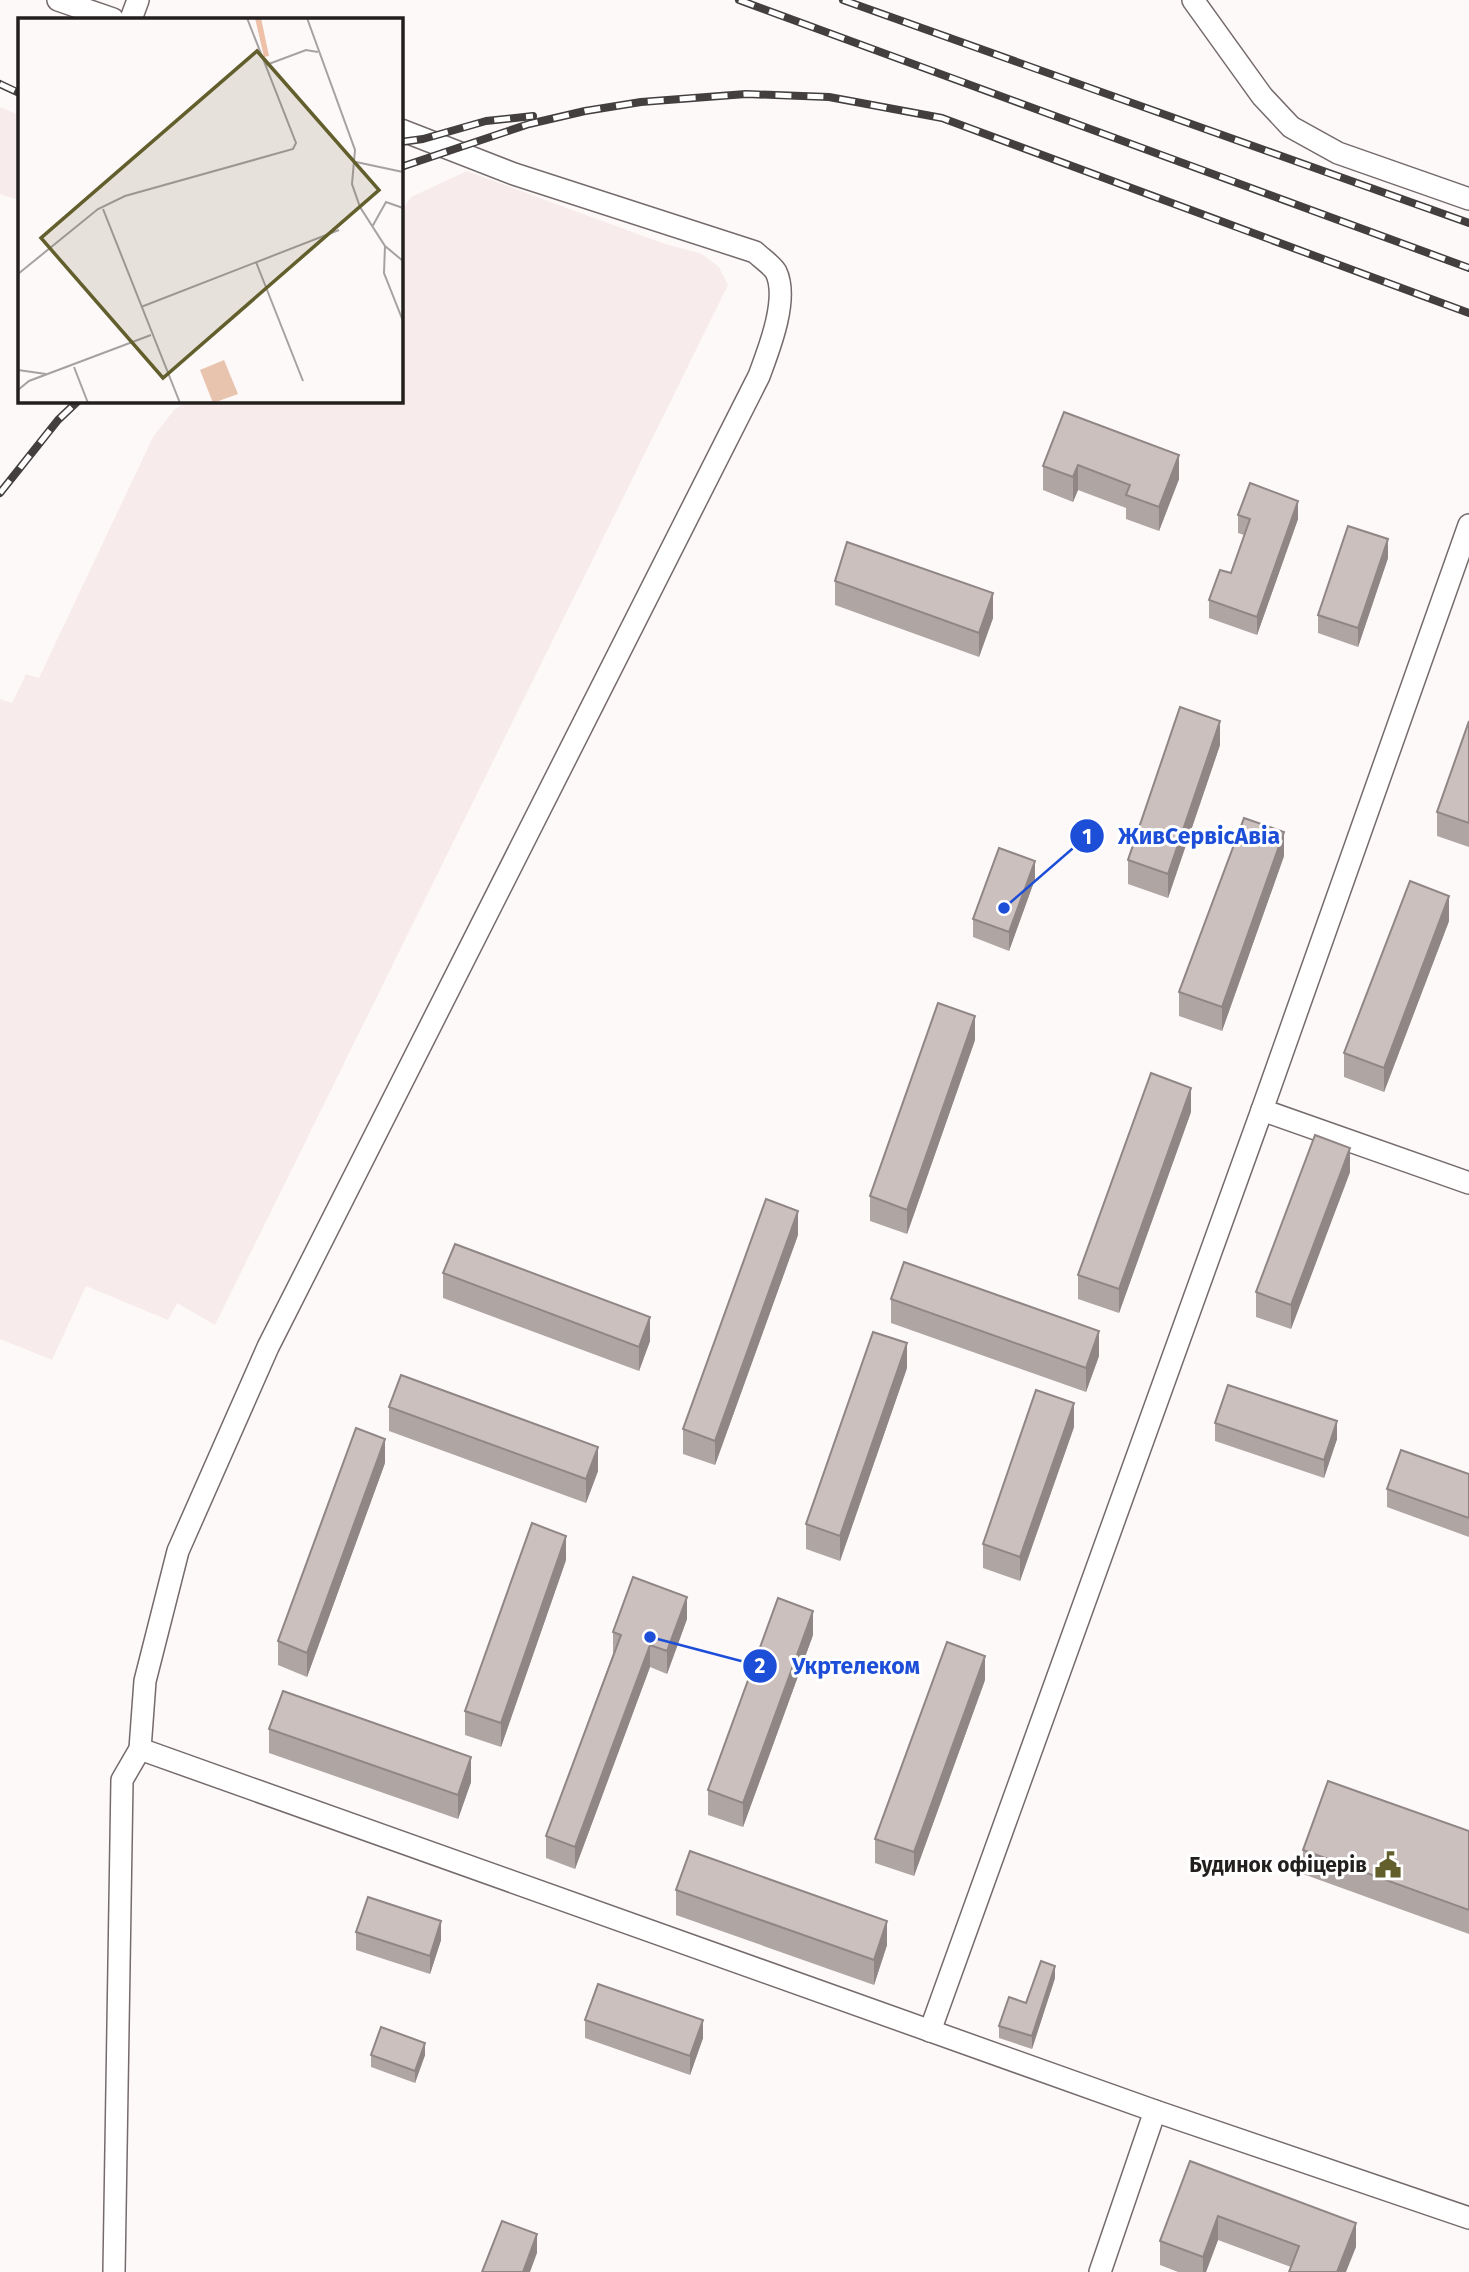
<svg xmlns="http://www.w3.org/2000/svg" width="1469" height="2272" viewBox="0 0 1469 2272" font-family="'Fira Sans',sans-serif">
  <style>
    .built { fill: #f8ebec }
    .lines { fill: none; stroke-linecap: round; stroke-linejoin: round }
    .minor-casing { stroke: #766b6c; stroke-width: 24 }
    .minor { stroke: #fff; stroke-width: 21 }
    .rail-casing { stroke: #433f3f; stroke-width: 8 }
    .rail { stroke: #fff; stroke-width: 5; stroke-dasharray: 16; stroke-linecap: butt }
    .wall { fill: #afa5a3 }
    .shaded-wall { fill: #8f8685 }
    .building { fill: #ccc0be; stroke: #8f8685; stroke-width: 2 }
    .labels { text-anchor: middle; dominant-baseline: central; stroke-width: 6; stroke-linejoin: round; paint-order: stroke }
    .poi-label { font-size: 21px; font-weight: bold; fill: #231f1f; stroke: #fff; text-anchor: end }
    .inset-road { fill: none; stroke: #a6a2a2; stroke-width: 2 }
    .view { fill: #625f2c; fill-opacity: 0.15; stroke: #625f2c; stroke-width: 3.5 }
    .inset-edge { fill: none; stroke: #231f1f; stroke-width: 3.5 }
    .leader { fill: none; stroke: #1d4ed8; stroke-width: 2.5 }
    .callout-dot { fill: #1d4ed8; stroke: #fff; stroke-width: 2.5 }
    .mark-label { font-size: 21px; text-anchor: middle; font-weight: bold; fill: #fff }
    .callout-label { font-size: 23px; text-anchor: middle; font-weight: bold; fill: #1d4ed8; stroke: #fff; stroke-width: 6; stroke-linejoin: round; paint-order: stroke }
  </style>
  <rect width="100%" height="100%" fill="#fdf9f9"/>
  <g class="built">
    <polygon points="0,107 19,115 19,200 0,194"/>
    <polygon points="467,171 662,243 702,254 719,267 728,285 215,1325 177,1303 168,1320 86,1286 52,1360 0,1339 0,699 12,703 26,674 39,678 153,437 174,410 188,401 401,401 401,212 411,197"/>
  </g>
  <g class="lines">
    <g class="minor-casing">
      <g id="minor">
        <polyline points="58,0 113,19"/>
        <polyline points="1193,0 1262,96 1291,127 1338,153 1469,199"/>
        <polyline points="131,19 138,0"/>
        <polyline points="1262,1110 1469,1183"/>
        <polyline points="140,1749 1155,2111 1469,2218"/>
        <polyline points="930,2031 1262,1110 1469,525"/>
        <path d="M114 2272 122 1780 140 1749 145 1681 178 1551 268 1347 759 376C769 349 789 299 776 272 772 265 761 258 755 252L514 174 401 130"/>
        <polyline points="1100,2272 1155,2111"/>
      </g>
    </g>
    <use href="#minor" class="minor"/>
    <g class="rail-casing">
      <g id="rail">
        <polyline points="739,0 1469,268"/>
        <polyline points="843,0 1469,223"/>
        <polyline points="0,84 19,93"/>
        <polyline points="401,142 423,139 486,121 533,116"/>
        <polyline points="401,167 529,124 585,111 641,102 746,94 829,97 942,118 1469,313"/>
        <polyline points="0,493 58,420 78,401"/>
      </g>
    </g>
    <use href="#rail" class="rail"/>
  </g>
  <g class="wall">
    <polygon points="1064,412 1179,479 1159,531 1126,519 1126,508 1078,490 1073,502 1043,490 1043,466"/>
    <polygon points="1238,515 1298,519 1257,635 1209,618 1209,600 1231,573 1244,535 1238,533"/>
    <polygon points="1388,558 1358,647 1318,633 1318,615"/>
    <polygon points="835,581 993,618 979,657 835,605"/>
    <polygon points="1469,721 1469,847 1437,836 1437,812"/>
    <polygon points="1220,745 1168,898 1128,884 1128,860"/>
    <polygon points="1284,856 1222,1031 1179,1016 1179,992"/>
    <polygon points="1035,879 1009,951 973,937 973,919"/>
    <polygon points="1449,921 1384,1092 1344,1077 1344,1053"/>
    <polygon points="975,1040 907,1234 870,1221 870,1196"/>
    <polygon points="1191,1112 1119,1313 1078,1299 1078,1275"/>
    <polygon points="1350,1172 1291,1329 1256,1317 1256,1292"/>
    <polygon points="798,1235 715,1465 683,1454 683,1429"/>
    <polygon points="443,1273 650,1341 639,1371 443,1298"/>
    <polygon points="891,1299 1099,1356 1086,1392 891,1323"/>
    <polygon points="907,1368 840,1561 806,1549 806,1524"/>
    <polygon points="389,1407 598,1471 586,1503 389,1431"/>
    <polygon points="1215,1423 1337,1439 1324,1478 1215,1441"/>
    <polygon points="1074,1427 1020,1581 983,1568 983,1544"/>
    <polygon points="385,1463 307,1677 278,1665 278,1641"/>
    <polygon points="1469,1474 1469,1537 1387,1507 1387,1489"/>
    <polygon points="566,1560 501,1747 465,1735 465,1711"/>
    <polygon points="687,1619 667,1674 650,1667 575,1869 546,1858 546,1836 613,1654 613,1632"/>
    <polygon points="813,1635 743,1827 708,1815 708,1790"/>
    <polygon points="985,1680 914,1876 875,1863 875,1839"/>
    <polygon points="269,1729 471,1782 458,1819 269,1753"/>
    <polygon points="1469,1831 1469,1934 1303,1874 1303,1850"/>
    <polygon points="676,1890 887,1945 874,1985 676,1915"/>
    <polygon points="356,1932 441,1940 430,1974 356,1950"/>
    <polygon points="1055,1978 1032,2049 999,2038 999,2026"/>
    <polygon points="585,2020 703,2038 690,2075 585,2038"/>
    <polygon points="371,2055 425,2055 415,2083 371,2067"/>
    <polygon points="1190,2161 1356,2247 1291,2267 1218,2240 1206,2272 1178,2272 1160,2265 1160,2241"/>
  </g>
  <g class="shaded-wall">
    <polygon points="1179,455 1179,479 1159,531 1159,507"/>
    <polygon points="1078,465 1078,490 1073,502 1073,477"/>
    <polygon points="1298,501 1298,519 1257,635 1257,617"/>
    <polygon points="1388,539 1388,558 1358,647 1358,628"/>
    <polygon points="993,593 993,618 979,657 979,633"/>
    <polygon points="1220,721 1220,745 1168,898 1168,874"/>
    <polygon points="1284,832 1284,856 1222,1031 1222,1007"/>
    <polygon points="1035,861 1035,879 1009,951 1009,932"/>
    <polygon points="1449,896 1449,921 1384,1092 1384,1068"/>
    <polygon points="975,1016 975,1040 907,1234 907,1210"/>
    <polygon points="1191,1088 1191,1112 1119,1313 1119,1289"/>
    <polygon points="1350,1148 1350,1172 1291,1329 1291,1305"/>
    <polygon points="798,1211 798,1235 715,1465 715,1441"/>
    <polygon points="650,1317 650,1341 639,1371 639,1347"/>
    <polygon points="1099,1331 1099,1356 1086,1392 1086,1368"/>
    <polygon points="907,1343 907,1368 840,1561 840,1536"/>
    <polygon points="1074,1403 1074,1427 1020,1581 1020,1557"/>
    <polygon points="1337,1421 1337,1439 1324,1478 1324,1460"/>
    <polygon points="385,1439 385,1463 307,1677 307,1653"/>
    <polygon points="598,1447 598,1471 586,1503 586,1479"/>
    <polygon points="566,1536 566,1560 501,1747 501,1723"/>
    <polygon points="687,1597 687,1619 667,1674 667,1651"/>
    <polygon points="813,1611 813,1635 743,1827 743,1803"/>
    <polygon points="650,1645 650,1667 575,1869 575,1847"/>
    <polygon points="985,1656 985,1680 914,1876 914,1852"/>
    <polygon points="471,1757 471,1782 458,1819 458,1795"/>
    <polygon points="441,1921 441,1940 430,1974 430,1956"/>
    <polygon points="887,1921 887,1945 874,1985 874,1960"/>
    <polygon points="1055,1966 1055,1978 1032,2049 1032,2036"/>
    <polygon points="703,2020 703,2038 690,2075 690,2056"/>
    <polygon points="425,2043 425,2055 415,2083 415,2071"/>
    <polygon points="1218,2216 1218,2240 1206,2272 1203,2272 1203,2257"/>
    <polygon points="1356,2223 1356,2247 1346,2272 1337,2272"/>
    <polygon points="537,2234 537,2253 530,2272 523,2272"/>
  </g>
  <g class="building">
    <polygon points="1064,412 1179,455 1159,507 1126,495 1130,485 1078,465 1073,477 1043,466"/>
    <polygon points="1250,483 1298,501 1257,617 1209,600 1220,570 1231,573 1250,519 1238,515"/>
    <polygon points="1348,526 1388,539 1358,628 1318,615"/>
    <polygon points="847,542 993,593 979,633 835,581"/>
    <polygon points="1180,707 1220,721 1168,874 1128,860"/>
    <polygon points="1469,721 1469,823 1437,812"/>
    <polygon points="1244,818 1284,832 1222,1007 1179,992"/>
    <polygon points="999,848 1035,861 1009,932 973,919"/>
    <polygon points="1410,881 1449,896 1384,1068 1344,1053"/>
    <polygon points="938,1003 975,1016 907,1210 870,1196"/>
    <polygon points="1151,1073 1191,1088 1119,1289 1078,1275"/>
    <polygon points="1315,1135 1350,1148 1291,1305 1256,1292"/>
    <polygon points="766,1199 798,1211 715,1441 683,1429"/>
    <polygon points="455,1244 650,1317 639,1347 443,1273"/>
    <polygon points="904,1262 1099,1331 1086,1368 891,1299"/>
    <polygon points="873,1332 907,1343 840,1536 806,1524"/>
    <polygon points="401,1375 598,1447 586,1479 389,1407"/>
    <polygon points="1228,1385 1337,1421 1324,1460 1215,1423"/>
    <polygon points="1036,1390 1074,1403 1020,1557 983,1544"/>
    <polygon points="356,1428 385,1439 307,1653 278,1641"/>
    <polygon points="1401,1450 1469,1474 1469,1518 1387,1489"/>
    <polygon points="532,1523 566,1536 501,1723 465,1711"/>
    <polygon points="633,1577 687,1597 667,1651 650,1645 575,1847 546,1836 621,1635 613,1632"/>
    <polygon points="778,1598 813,1611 743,1803 708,1790"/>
    <polygon points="947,1642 985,1656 914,1852 875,1839"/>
    <polygon points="283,1691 471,1757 458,1795 269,1729"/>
    <polygon points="1328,1781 1469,1831 1469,1910 1303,1850"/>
    <polygon points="690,1851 887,1921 874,1960 676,1890"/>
    <polygon points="368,1897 441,1921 430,1956 356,1932"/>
    <polygon points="1041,1961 1055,1966 1032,2036 999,2026 1009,1997 1026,2003"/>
    <polygon points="598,1984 703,2020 690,2056 585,2020"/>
    <polygon points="381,2027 425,2043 415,2071 371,2055"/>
    <polygon points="1190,2161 1356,2223 1337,2272 1289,2272 1299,2246 1218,2216 1203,2257 1160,2241"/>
    <polygon points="502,2221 537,2234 523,2272 482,2272"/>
  </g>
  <defs>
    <g id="civic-bare" transform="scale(2.1)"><path d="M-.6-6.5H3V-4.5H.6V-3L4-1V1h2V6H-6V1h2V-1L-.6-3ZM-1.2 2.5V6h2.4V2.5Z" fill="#625f2c" stroke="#fff" stroke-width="2.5" paint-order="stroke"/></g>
  </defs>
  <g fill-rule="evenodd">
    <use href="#civic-bare" x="1388" y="1865"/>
  </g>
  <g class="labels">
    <g class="poi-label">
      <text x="1367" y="1865">Будинок офіцерів</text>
    </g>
  </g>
  <g transform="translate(18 18)">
    <rect width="385" height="385" fill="#fdf9f9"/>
    <path d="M237 0H243L251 38 246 39Z" fill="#edc0a7"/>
    <path d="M206 342 220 376 195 385 182 352Z" fill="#e8c3ae"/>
    <path class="inset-road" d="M289 0 337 132 334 166 342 189 367 228 385 243M248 47 288 32 300 34M338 144 385 154M85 191 162 385M354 209 368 184 385 190M367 228 366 255 385 303M238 244 285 363M0 256 80 191 107 178 275 131 278 125 229 0M123 289 321 212M56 349 70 385M0 352 28 356M0 372 11 363 133 317"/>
    <path class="view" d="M239 33 361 172 145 360 23 220Z"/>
    <rect width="385" height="385" class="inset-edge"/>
  </g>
  <path class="leader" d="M1004 908L1087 836M650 1637L760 1666"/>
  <g class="callout-dot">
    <circle cx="1004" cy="908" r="7"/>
    <circle cx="650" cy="1637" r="7"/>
    <circle cx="1087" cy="836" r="18"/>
    <circle cx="760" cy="1666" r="18"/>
  </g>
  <g class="mark-label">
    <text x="1087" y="844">1</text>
    <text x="760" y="1673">2</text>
  </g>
  <g class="callout-label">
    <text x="1199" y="844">ЖивСервісАвіа</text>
    <text x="856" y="1674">Укртелеком</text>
  </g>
</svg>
